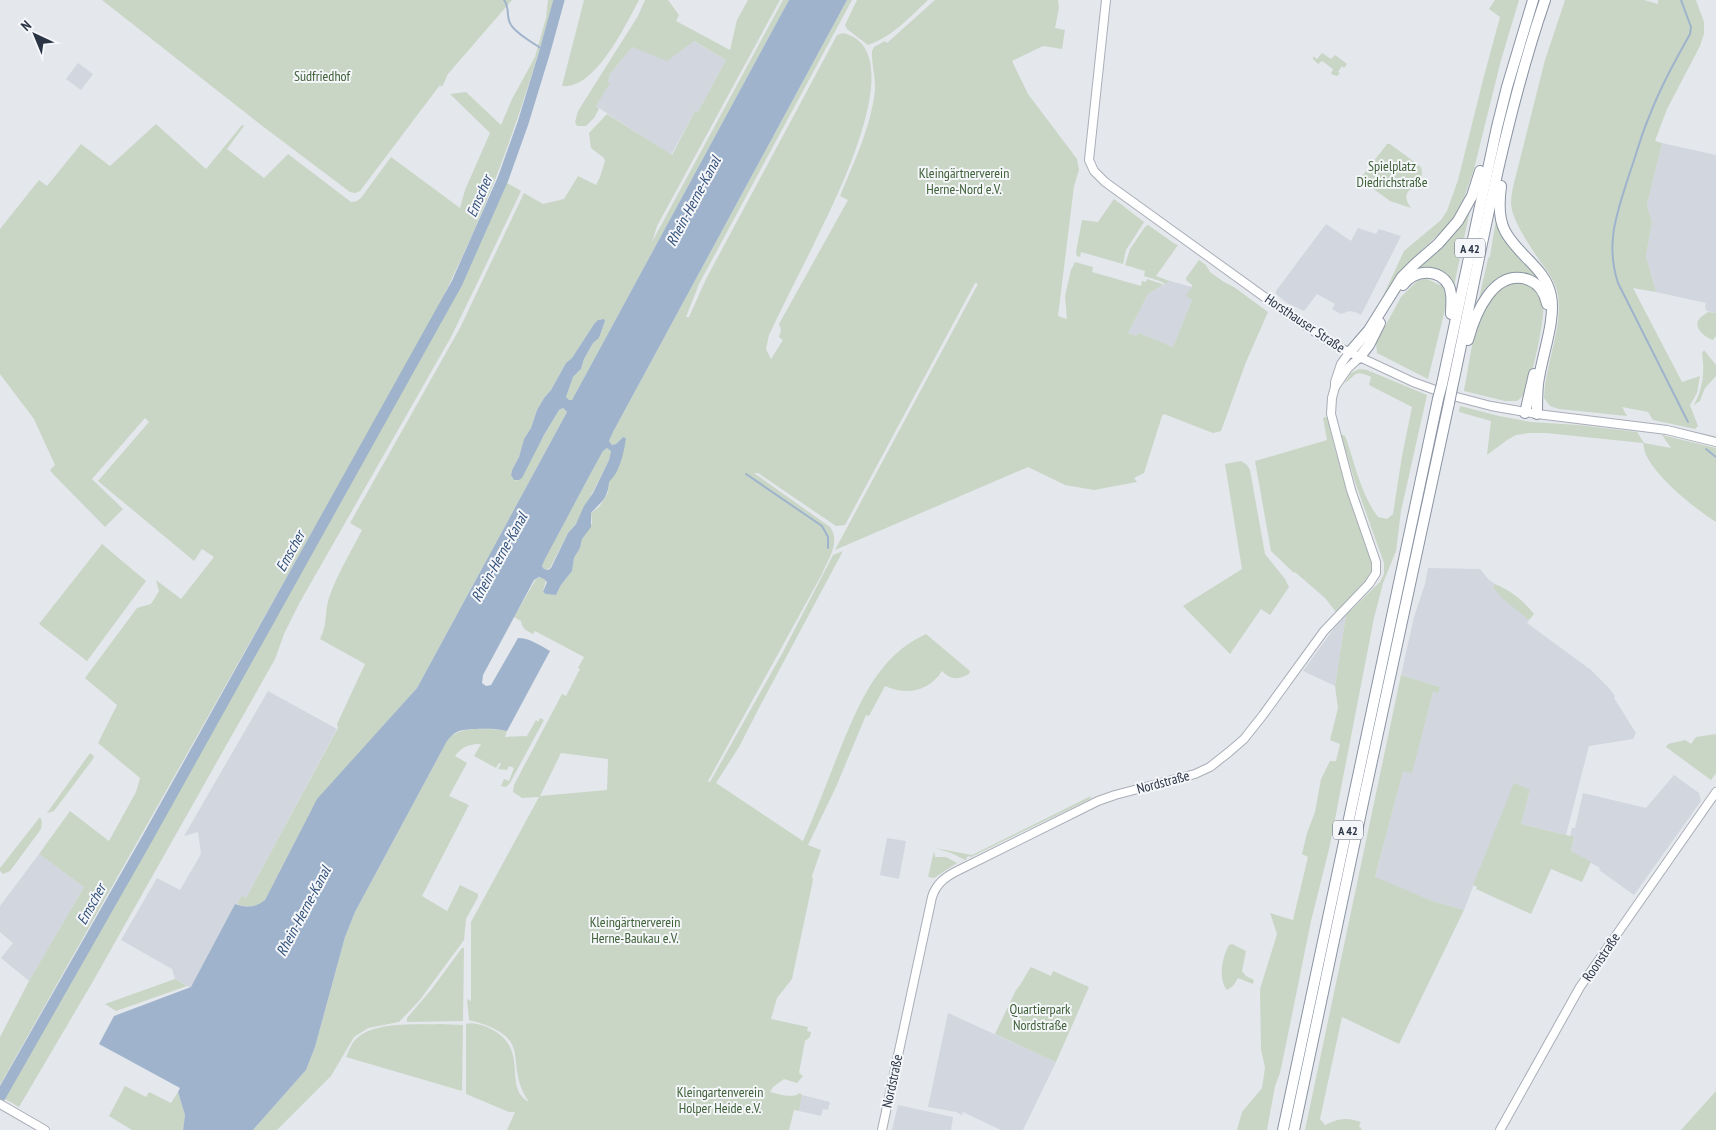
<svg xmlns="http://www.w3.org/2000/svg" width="1716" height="1130" viewBox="0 0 1716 1130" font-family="'PT Sans Narrow',sans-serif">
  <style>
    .built { fill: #d2d6de }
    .green { fill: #c9d6c5; fill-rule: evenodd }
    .water { fill: #9fb4cc; fill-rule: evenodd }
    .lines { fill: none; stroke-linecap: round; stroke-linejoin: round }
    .stream { stroke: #9fb4cc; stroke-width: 2 }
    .river { stroke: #9fb4cc; stroke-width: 11 }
    .secondary-casing { stroke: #a9aeb7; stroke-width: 10 }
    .highway-casing { stroke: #8b94a3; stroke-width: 12 }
    .secondary { stroke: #fff; stroke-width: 8 }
    .highway { stroke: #fff; stroke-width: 10 }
    .highway-bridge-casing { stroke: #8b94a3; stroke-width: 12; stroke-linecap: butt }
    .highway-bridge { stroke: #fff; stroke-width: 10 }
    .labels { text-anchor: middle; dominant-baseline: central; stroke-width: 4; stroke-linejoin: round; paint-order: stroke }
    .shield { fill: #f4f6f9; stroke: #676e7b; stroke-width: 1 }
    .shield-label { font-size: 12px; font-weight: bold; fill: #2b3445 }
    .park-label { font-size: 14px; fill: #3f6138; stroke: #f4f6f9 }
    .street-label { font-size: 14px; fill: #2b3445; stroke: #f4f6f9 }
    .water-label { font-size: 15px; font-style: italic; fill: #34527a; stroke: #f4f6f9 }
  </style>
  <rect width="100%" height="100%" fill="#e4e7ec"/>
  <g class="built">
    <polygon points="693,41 726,60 698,112 695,111 671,155 596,106 609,84 608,82 610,74 632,47 667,60"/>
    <polygon points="78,63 93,74 81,90 66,79"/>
    <polygon points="1662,143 1716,155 1716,313 1707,311 1705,308 1706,303 1656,292 1646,256 1652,222 1647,205"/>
    <polygon points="1326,224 1351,241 1358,228 1376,234 1379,229 1401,236 1361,315 1355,312 1349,311 1341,314 1332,309 1335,304 1317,294 1304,311 1287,303 1276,294 1276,291"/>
    <polygon points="1170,281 1192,287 1192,300 1173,347 1139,333 1136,336 1128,333 1148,294"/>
    <polygon points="1428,568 1480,569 1489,580 1495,584 1493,587 1529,620 1527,623 1591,670 1608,687 1615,696 1614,698 1636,733 1633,739 1589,746 1566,835 1521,824 1530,790 1490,843 1464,910 1432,901 1375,878 1403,770 1412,772 1433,692 1440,687 1401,675 1414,617 1425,584"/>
    <polygon points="1346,615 1335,686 1303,671 1335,627"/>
    <polygon points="268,691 337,729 246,898 241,896 237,904 235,904 191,988 175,979 172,969 121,940 157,878 180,890 201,854 198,832 184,836"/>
    <polygon points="1674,775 1699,793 1701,801 1634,895 1599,870 1600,868 1571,851 1574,838 1570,836 1572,828 1575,828 1583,793 1646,808"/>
    <polygon points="887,838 906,841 899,879 880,875"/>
    <polygon points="39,854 84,887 29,981 1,958 13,943 0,932 0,906"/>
    <polygon points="948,1013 1056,1062 1023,1130 1001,1130 963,1112 962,1114 964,1116 956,1112 928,1107"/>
    <polygon points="802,1095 830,1102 828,1110 823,1109 821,1116 799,1111"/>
    <polygon points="898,1105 953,1117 951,1130 892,1130"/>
  </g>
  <g class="green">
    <polygon points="102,0 512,0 448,74 442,87 440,85 360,191 355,193 350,192 261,125"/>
    <path d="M548 0H554C528 93 497 185 455 272 438 309 418 345 398 380L0 1085V1037L29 981 84 887 39 854 70 811 109 841 136 792 140 778 98 743 117 705 85 678 137 608 151 604 159 591 156 580 181 599 214 557 202 549 194 561 98 481 149 422 145 418 92 479 123 509 105 527 54 475 50 470 55 465 34 419 0 374V229L39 180 47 186 81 144 110 166 156 124 206 169 242 125 244 126 227 149 264 178 288 154 351 202 357 201 361 198 391 157 460 208 465 190 490 133 450 94 466 92 501 125 512 99 535 57 546 18Z"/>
    <path d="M584 0H639C625 26 595 90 562 86Z"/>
    <path d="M645 0H668L679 15 676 21 730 50 737 20 748 0H780L657 226 652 242 783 0H789L572 400H569L566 397 573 377 581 369 584 359 593 343 599 338 605 321 600 319 594 324 572 358 566 363 551 390 544 398 537 410 531 428 524 439 519 457 511 472 512 477 517 481 559 410 563 408 567 412 417 688 327 789 312 809 265 900C256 908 248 909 237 904L241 896 246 898 338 728 337 724 365 664 320 639C328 624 324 613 329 598 337 574 351 552 362 530L350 523 460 328 524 193 543 204 564 199 578 176 596 185 600 177 605 161 604 158 591 148 589 133 607 114 672 155 695 111 698 112 726 60 694 41 667 61 632 47 610 74 608 82 610 83 596 106 599 109 594 118 586 126H577L575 122 578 111 638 16Z"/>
    <path d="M847 0H852L699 284 686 317H689L706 279 837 35 843 33C915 50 830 210 813 246 798 276 783 305 769 335L766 349 771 359 783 340 779 337 781 330 779 324 848 200 840 196C854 162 871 127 875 90 876 77 871 64 872 51L874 47 885 41 887 43 935 0H1058L1059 8 1055 28 1065 30 1062 49 1043 46 1012 61 1028 94 1077 159 1079 170 1074 186 1058 316 1067 319 1065 296 1071 270 1075 262 1093 267 1092 272 1141 286 1142 281 1146 282 1147 279 1162 284 1163 285 1148 294 1128 333 1136 336 1139 333 1173 347 1192 300 1186 296 1192 287V285L1186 280V278L1199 260 1206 265 1210 272 1224 282 1234 287 1268 312 1246 362 1221 431 1213 433 1164 414 1162 416 1144 473 1134 478 1137 482 1094 490 1065 485 1028 467 835 550 978 284 975 283 845 525 836 526 758 473H754L830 527C841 542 828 559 822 574L708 781 710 782 783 652 833 555 843 551 761 704 739 747 716 783 803 841C816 812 827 782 839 752 858 706 877 656 926 634L970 671 969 674C958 680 951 680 942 671 929 691 907 696 885 686L869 716 866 715 836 787 808 845 821 850 812 876 813 880 792 979 777 998 771 1019 808 1027 807 1031 811 1032 810 1037 805 1041 799 1073 803 1076 797 1083 784 1079 773 1087 770 1092C779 1094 792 1099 800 1093L802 1095 799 1111 794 1110 789 1130H507L515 1112H509L466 1094V1024C474 1022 482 1025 489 1028 532 1048 501 1087 529 1102 501 1062 539 1038 469 1020L467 999 471 1001V922L539 797 522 798 513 792 514 785 562 694 566 696 580 669 578 668 584 657 535 631 533 634C527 631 522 629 521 621L514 617 536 579 541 577 546 580 543 592 545 593 556 595 561 585 572 571 574 558 580 548 582 539 592 523 591 513 599 507 608 493 609 482 626 438 623 437 616 444 612 445 609 441 613 432ZM561 753 608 759 607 790 540 796Z"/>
    <path d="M857 0H928C910 17 892 37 868 45L847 29 845 25Z"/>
    <polygon points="1495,0 1519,0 1501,60 1474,169 1464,198 1455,215 1446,227 1399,272 1378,307 1404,251 1441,220 1447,211 1458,180 1483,80 1500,17 1489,9"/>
    <path d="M1565 0H1644L1658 4V0H1696L1704 22V34L1700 46 1667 109 1655 141 1662 143 1647 205 1652 222 1646 256 1656 292 1633 288 1682 382 1700 376 1697 393 1690 405 1698 426 1695 429 1653 420 1648 412 1622 407 1627 416 1559 409 1550 406 1544 398C1545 364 1563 329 1558 295 1555 279 1546 270 1538 258 1529 245 1511 218 1511 203 1511 198 1512 192 1513 187L1545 60Z"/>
    <polygon points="1322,53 1331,59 1335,55 1347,64 1344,68 1342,66 1338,72 1340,73 1337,76 1331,74 1333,69 1322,61 1318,64 1313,59 1313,56 1317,59"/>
    <path d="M1387 144H1390L1421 167C1428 191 1395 184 1411 208L1390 201 1360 179Z"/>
    <polygon points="507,183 521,191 484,269 451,337 300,602 284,634 275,659 92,983 19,1107 5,1099 461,285"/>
    <polygon points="1114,199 1144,222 1126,250 1123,264 1081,252 1080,257 1077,256 1076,252 1082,220 1098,222"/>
    <polygon points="1470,210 1454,286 1411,271"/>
    <polygon points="1496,220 1499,220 1545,284 1518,276 1478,303 1488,259 1490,256"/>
    <path d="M1148 225 1175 244 1178 245 1156 276 1170 281 1165 284C1160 280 1149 278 1144 276L1145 271 1125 265 1130 249 1145 227Z"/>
    <polygon points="1427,279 1442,286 1448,297 1428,379 1377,353 1376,343 1401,297 1418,280"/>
    <path d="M1518 283C1530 284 1539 291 1543 304 1546 314 1531 384 1525 393 1523 395 1520 399 1517 401H1505L1464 391C1471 361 1473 301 1506 285 1509 284 1514 283 1518 283Z"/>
    <path d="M1708 312 1716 313V336L1713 340C1704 337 1691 326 1701 317 1703 315 1706 314 1708 312Z"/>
    <path d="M1704 350 1716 365V376L1705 388 1700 401 1694 405C1703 388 1705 372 1702 353Z"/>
    <path d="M1359 369 1367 370 1427 395 1401 511 1396 551 1383 583 1374 618 1330 845 1311 921 1284 1054 1280 1073 1275 1086 1267 1130H1237L1242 1112 1262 1088 1265 1068 1261 1049 1260 989 1277 934 1270 913 1293 920 1308 857 1302 854 1307 833 1315 812 1321 779 1330 761H1336L1340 744 1330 740 1338 708 1335 686 1346 615 1380 582 1384 574V563L1355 482 1341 435H1344L1346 438C1355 465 1361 494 1378 517L1387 519 1393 514 1402 456 1412 407 1369 385 1371 377C1354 369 1357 375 1344 384L1351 373Z"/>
    <path d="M1460 406 1499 416 1531 422 1579 425 1637 432 1644 443 1671 448 1662 435 1716 448V522C1694 508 1657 478 1646 455 1644 451 1644 447 1643 443L1546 433H1529L1516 435 1507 440 1487 455 1491 421 1459 412Z"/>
    <path d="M1325 417 1328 418C1337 469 1359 516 1373 566 1371 584 1349 599 1336 612L1325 598 1295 572 1294 573 1271 551 1255 461 1327 440 1323 418Z"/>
    <polygon points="607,448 610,449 611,452 609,460 578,521 568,533 550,568 545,570 542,566 545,558 592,471 603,451"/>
    <polygon points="1241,461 1247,465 1250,470 1265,554 1285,579 1289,587 1270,615 1261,609 1230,654 1183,606 1242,569 1225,464"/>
    <polygon points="102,544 146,581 87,661 39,624"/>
    <path d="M1495 584C1511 591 1523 600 1534 614L1529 620 1503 599 1493 587Z"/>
    <path d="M1401 675 1440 687 1438 693 1433 692 1412 773 1403 771 1375 877 1432 901 1464 910 1399 1044 1342 1017 1320 1119 1325 1125C1339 1118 1347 1117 1361 1122L1359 1126 1362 1130H1305Z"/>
    <path d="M540 718 544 720 510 783 506 787 501 786 504 779 509 781 514 768 509 766 507 770 498 769 501 764 499 763 496 768 474 756 481 744C469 744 463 746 455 756L467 763 449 796 469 805 422 896 447 911 460 885 478 894V897L466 919 464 940 419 1001 399 1022 368 1028 354 1037 331 1076 277 1130H253L306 1070 315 1047 345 937 355 912 448 739C462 725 486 729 505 730L507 731 505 737 527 736 536 720 538 722Z"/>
    <polygon points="1716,734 1716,773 1711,780 1666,747 1668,744 1685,740 1691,744 1696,737"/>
    <polygon points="90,753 94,756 93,759 54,811 47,813"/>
    <polygon points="1514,783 1530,790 1521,824 1574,837 1571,851 1591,862 1582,882 1551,869 1531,914 1476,889 1477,887 1473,885"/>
    <polygon points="1091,796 1090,799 971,857 969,856 966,858 967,859 965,860 951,853 935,848 972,855"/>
    <polygon points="40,817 42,822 41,829 10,871 3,874 0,871 0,868"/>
    <polygon points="934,851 935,857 946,857 957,863 934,878 928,877"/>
    <path d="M1232 944 1246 951 1242 971 1246 976 1254 980 1253 984 1238 978 1233 986 1227 990C1218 979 1222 957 1229 945Z"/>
    <polygon points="462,948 464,948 463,1021 407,1022 407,1018 431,990"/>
    <path d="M1031 967 1051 976 1053 971 1089 987 1056 1062 995 1034 1016 990C1022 984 1025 975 1031 967Z"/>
    <polygon points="175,979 187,986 116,1011 105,1004"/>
    <path d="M440 1024 463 1025 462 1091 346 1057C349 1051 351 1044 356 1039 374 1021 416 1025 440 1024Z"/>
    <polygon points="125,1086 146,1097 149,1092 171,1103 178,1092 185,1115 183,1130 132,1130 109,1116"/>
    <polygon points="1716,1091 1716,1130 1681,1130"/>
  </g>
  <path class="water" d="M789 0H847L613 432 609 441 612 445 616 444 623 437 626 438C624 452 620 472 609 482 608 499 601 502 591 513V527L582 539 580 548 574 558 572 571 561 585 556 595 546 594 543 592 547 582 544 579 539 577 534 580 483 675 482 683 486 686 491 685 518 638C530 638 541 646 550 651L507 731C497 728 469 728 459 731 454 733 450 737 447 741L355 912 345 937 315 1047 306 1070 253 1130H183L185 1115 178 1092 180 1088 99 1044 114 1016 191 987 235 904C247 908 255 908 265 900L317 799 417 688 567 412 563 408 559 410 544 435 522 478 519 480H514L511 475 512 470 519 457 524 439 531 428 537 410 544 398 551 390 566 363 572 358 594 324 598 320 604 319 605 321 599 338 593 343 584 359 581 369 573 377 566 397 569 400H572ZM607 448 611 451 609 460 593 493 584 506 576 524 568 533 551 568 548 570 544 569 542 566 545 559 592 471 603 451Z"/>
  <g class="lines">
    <g class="stream">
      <path d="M504 0C510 8 506 15 510 23 514 33 537 45 545 51"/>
      <path d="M1681 0 1691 27 1690 34C1675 61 1660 88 1649 117 1641 135 1636 156 1629 175 1617 213 1605 243 1618 283L1688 422"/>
      <polyline points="1706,449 1716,457"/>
      <polyline points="746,474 822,526 828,537 828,548"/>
    </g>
    <polyline class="river" points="0,1097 147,839 457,283 503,179 523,123 545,51 559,0"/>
    <g class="secondary-casing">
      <g id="secondary">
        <polyline points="1106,0 1089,160 1094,171 1105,182 1281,309 1336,346 1413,382 1449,395 1491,406 1537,414 1667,430 1716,442"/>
        <polyline points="1335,387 1348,368 1359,358"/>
        <polyline points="0,1104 45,1130"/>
        <path d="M882 1130 932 897C936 884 945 877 957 871L1098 801 1115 795 1195 774 1210 767 1229 752 1244 739 1263 715 1324 631 1369 584 1376 573V562L1351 490 1331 414 1332 398 1335 387V382L1341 364 1349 353"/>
        <polyline points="1500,1130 1580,987 1716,792"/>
      </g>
    </g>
    <g class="highway-casing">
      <g id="highway">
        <path d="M1501 186C1499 201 1498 218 1505 231 1518 256 1546 268 1551 296 1556 321 1541 358 1538 384 1537 394 1537 404 1537 414"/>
        <path d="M1403 285C1414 270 1439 267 1449 286 1453 295 1451 305 1451 314"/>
        <path d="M1468 340C1475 314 1494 267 1529 280 1539 284 1545 294 1547 304"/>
        <polyline points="1349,353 1369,330 1402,277 1415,264 1438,244 1458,221 1472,196 1480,171"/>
        <polyline points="1359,358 1369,345 1380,323"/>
        <polyline points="1442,384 1497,127 1507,87 1533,0"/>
        <path d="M1452 388C1480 258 1502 126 1545 0"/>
        <polyline points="1525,413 1534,374"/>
        <polyline points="1283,1130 1438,399"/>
        <polyline points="1294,1130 1364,798 1449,403"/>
      </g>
    </g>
    <use href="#secondary" class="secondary"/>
    <use href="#highway" class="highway"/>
    <g class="highway-bridge-casing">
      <g id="highway-bridge">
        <polyline points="1438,399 1442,384"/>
        <polyline points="1449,403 1452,388"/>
      </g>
    </g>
    <use href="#highway-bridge" class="highway-bridge"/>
  </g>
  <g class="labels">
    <g class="shield">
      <rect x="1455" y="238.5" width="30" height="19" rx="4"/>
      <rect x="1333" y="820.5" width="30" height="19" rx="4"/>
    </g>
    <g class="shield-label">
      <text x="1470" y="248">A 42</text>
      <text x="1348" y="830">A 42</text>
    </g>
    <g class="park-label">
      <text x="322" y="76">Südfriedhof</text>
      <text x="1392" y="166">Spielplatz<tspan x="1392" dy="16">Diedrichstraße</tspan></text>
      <text x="964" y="173">Kleingärtnerverein<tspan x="964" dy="16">Herne-Nord e.V.</tspan></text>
      <text x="635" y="922">Kleingärtnerverein<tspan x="635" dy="16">Herne-Baukau e.V.</tspan></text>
      <text x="1040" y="1009">Quartierpark<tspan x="1040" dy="16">Nordstraße</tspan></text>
      <text x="720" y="1092">Kleingartenverein<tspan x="720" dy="16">Holper Heide e.V.</tspan></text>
    </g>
    <g class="street-label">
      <text transform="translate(1305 323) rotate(34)">Horsthauser Straße</text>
      <text transform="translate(1163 782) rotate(-15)">Nordstraße</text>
      <text transform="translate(1601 957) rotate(-56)">Roonstraße</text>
      <text transform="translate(892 1081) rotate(-78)">Nordstraße</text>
    </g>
    <g class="water-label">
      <text transform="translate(479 196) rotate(-67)">Emscher</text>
      <text transform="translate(693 201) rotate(-62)">Rhein-Herne-Kanal</text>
      <text transform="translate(290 551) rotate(-61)">Emscher</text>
      <text transform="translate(499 557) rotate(-61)">Rhein-Herne-Kanal</text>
      <text transform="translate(91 904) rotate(-61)">Emscher</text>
      <text transform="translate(303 911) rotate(-62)">Rhein-Herne-Kanal</text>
    </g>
  </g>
  <g transform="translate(35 35) rotate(316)" stroke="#f4f6f9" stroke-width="4" paint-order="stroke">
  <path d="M0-4L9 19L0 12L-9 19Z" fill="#2b3445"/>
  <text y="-8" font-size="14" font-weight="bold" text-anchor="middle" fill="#2b3445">N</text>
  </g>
</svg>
